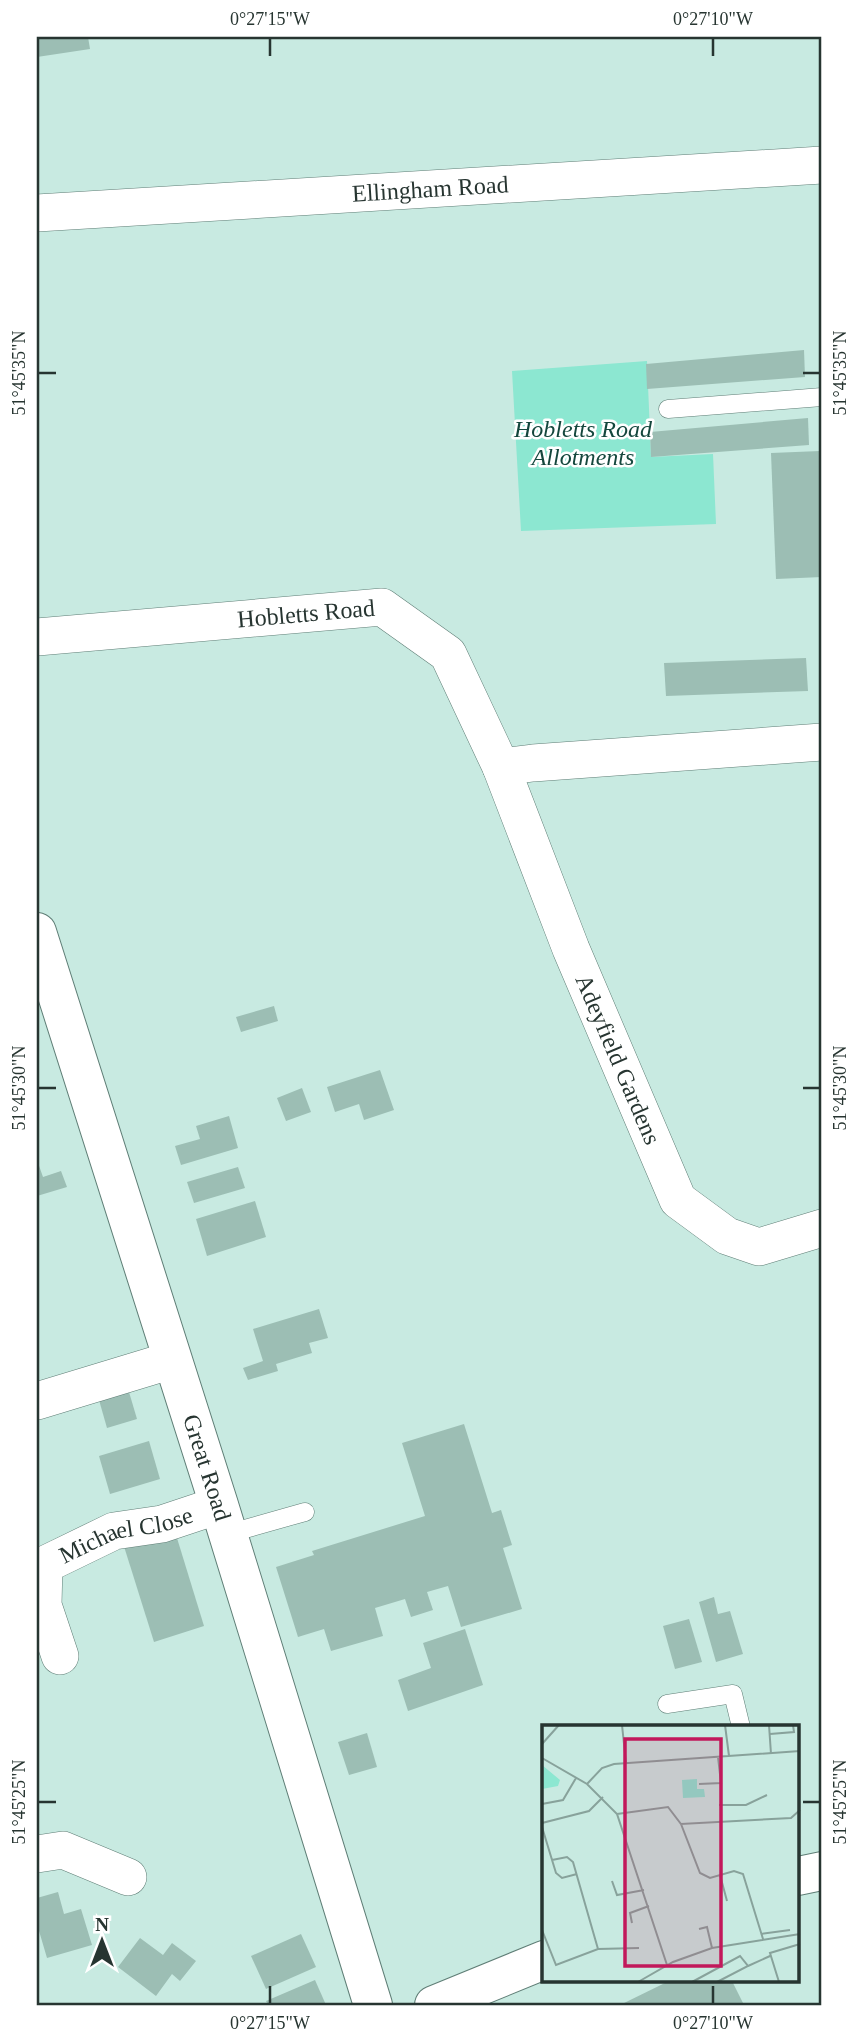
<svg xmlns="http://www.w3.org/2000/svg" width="859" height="2042" viewBox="0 0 859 2042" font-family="'Times New Roman',serif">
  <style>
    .green { fill: #8ce7d1 }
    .building { fill: #9cbeb4 }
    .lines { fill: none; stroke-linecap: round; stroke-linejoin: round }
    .service-casing { stroke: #5f7e76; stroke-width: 19 }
    .minor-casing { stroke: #5f7e76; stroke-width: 38 }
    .tertiary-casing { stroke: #5f7e76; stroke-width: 40 }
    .service { stroke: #fff; stroke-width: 18 }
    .minor { stroke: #fff; stroke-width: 37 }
    .tertiary { stroke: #fff; stroke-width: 38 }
    .ticks { fill: none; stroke: #273531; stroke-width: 2.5 }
    .labels { text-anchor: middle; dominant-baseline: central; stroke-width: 5; stroke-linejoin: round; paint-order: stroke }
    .street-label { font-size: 24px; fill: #273531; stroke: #fff }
    .park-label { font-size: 24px; font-style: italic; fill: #14473d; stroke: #fff }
    .inset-road { fill: none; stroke: #88a29b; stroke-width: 2 }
    .view { fill: #c2185b; fill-opacity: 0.15; stroke: #c2185b; stroke-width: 3.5 }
    .inset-edge { fill: none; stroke: #273531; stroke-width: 3.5 }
    .neatline { fill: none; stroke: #273531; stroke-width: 2.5 }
    .ticks-label { font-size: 18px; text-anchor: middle; fill: #273531 }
  </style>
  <rect width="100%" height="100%" fill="#c8eae1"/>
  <polygon class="green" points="647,361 651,457 713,454 716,524 521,531 512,371"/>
  <g class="building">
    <polygon points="37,37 88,37 90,49 37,57"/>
    <polygon points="804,350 805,377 647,389 646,364"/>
    <polygon points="808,418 809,445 651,457 650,432"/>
    <polygon points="820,451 822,577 776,579 771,453"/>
    <polygon points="806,658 808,691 666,696 664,663"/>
    <polygon points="274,1006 278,1021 241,1032 236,1017"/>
    <polygon points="380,1070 394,1110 364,1120 359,1104 335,1112 327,1087"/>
    <polygon points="302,1088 311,1112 286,1121 277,1098"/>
    <polygon points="229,1116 238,1148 181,1165 175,1146 200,1139 196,1126"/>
    <polygon points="37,1160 43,1177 61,1171 67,1187 37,1196"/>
    <polygon points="238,1167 245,1188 194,1203 187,1182"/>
    <polygon points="255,1201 266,1237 207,1256 196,1219"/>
    <polygon points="319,1309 328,1338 309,1343 312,1353 276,1364 278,1371 248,1380 243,1368 263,1361 253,1329"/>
    <polygon points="129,1392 137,1419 107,1428 99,1400"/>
    <polygon points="464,1424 492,1513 501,1510 512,1545 503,1548 522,1609 461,1627 448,1586 427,1592 433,1610 411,1617 405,1599 375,1608 383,1636 331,1651 324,1629 298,1637 276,1567 314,1555 312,1551 425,1516 402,1443"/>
    <polygon points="149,1441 160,1479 110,1494 99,1456"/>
    <polygon points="173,1525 204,1626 154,1642 122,1540"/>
    <polygon points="714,1597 718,1614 730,1611 743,1654 716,1662 699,1602"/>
    <polygon points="689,1619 702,1662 675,1669 663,1626"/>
    <polygon points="465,1629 483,1685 408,1711 398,1680 431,1668 423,1643"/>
    <polygon points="367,1733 377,1767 349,1775 338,1742"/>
    <polygon points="58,1892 64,1914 81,1909 92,1945 47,1958 37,1924 37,1898"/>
    <polygon points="301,1934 316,1967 266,1989 251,1956"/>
    <polygon points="140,1938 163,1955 172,1943 196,1961 180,1981 172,1974 156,1996 118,1967"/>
    <polygon points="315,1980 326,2005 268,2005 266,2001"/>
    <polygon points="669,1981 732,1981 744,2005 620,2005"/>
  </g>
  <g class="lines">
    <g class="service-casing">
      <g id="service">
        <polyline points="668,409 822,397"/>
        <polyline points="227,1534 305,1512"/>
        <polyline points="667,1704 733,1694 741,1727"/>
      </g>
    </g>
    <g class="minor-casing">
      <g id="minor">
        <path id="s1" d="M37 213 822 165"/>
        <path id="s2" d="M37 637 382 607 448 654 501 767 533 763 822 742"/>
        <path id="s3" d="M501 767 571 949 678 1200 727 1236 759 1247 822 1228"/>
        <polyline points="37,1401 172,1360"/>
        <path id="s4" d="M60 1656 43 1605 44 1565 114 1531 162 1524 219 1505"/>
        <polyline points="37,1854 63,1850 128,1877"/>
      </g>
    </g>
    <g class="tertiary-casing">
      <g id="tertiary">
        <path id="s5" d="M37 932 219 1505 373 2005"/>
        <polyline points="798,1876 822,1871"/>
        <polyline points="434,2005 544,1960"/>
      </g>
    </g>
    <use href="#service" class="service"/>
    <use href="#minor" class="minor"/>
    <use href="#tertiary" class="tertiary"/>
  </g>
  <path class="ticks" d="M270 38V56M713 38V56M38 373H56M803 373H820M38 1088H56M803 1088H820M38 1802H56M803 1802H820M270 1986V2004M713 1986V2004"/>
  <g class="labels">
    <g class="street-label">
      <text stroke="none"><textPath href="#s1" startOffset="394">Ellingham Road</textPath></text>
      <text stroke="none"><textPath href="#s2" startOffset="270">Hobletts Road</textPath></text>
      <text stroke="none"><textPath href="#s3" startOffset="315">Adeyfield Gardens</textPath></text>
      <text stroke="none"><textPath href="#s5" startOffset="562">Great Road</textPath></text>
      <text stroke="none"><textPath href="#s4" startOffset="182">Michael Close</textPath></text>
    </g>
    <g class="park-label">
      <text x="583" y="429">Hobletts Road<tspan x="583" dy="28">Allotments</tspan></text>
    </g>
  </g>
  <g transform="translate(542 1725)">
    <rect width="257" height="257" fill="#c8eae1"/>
    <path d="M0 40 18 55 16 61 0 64ZM155 54V64H162L163 72 141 73 140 55Z" fill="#8ce7d1"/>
    <path class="inset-road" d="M80 0 84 38M183 0 187 31M227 0 229 29M228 9 252 7 251 0M0 19 17 0M0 33 45 59 75 89 125 240M45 59 60 43 72 39 258 26M157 59 179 58 176 32M0 79 21 75 34 53M177 80H204L225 70M75 89 126 82 139 99 249 93 258 85M0 98 47 86 61 72M139 99 158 148 168 153 192 146 201 149 221 214M0 102 14 148 20 153 35 149M10 135 25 132 31 137 56 224M178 150 185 176M70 156 75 170 102 165M90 198 88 188 107 181M157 204 165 202 170 223M0 205 14 240 56 224 97 223M219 209 248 205M206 241 228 231M96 257 131 237 170 223 258 209M150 257 198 231 206 241 175 257M237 257 228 228 258 219"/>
    <path class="view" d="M83 14H179V241H83Z"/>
    <rect width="257" height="257" class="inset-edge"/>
  </g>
  <rect width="859" height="2042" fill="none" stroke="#ffffff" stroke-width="77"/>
  <g transform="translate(102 1941)" stroke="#ffffff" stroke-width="5" paint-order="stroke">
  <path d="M0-5L12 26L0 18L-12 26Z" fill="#273531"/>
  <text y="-10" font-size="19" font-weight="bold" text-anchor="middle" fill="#273531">N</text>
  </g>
  <rect x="38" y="38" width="782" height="1966" class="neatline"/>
  <g class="ticks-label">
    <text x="270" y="25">0°27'15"W</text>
    <text x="713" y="25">0°27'10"W</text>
    <text transform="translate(19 373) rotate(-90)" y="6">51°45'35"N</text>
    <text transform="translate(840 373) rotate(-90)" y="6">51°45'35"N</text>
    <text transform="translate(19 1088) rotate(-90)" y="6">51°45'30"N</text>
    <text transform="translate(840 1088) rotate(-90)" y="6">51°45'30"N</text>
    <text transform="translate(19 1802) rotate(-90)" y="6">51°45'25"N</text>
    <text transform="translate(840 1802) rotate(-90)" y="6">51°45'25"N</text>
    <text x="270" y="2029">0°27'15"W</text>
    <text x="713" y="2029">0°27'10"W</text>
  </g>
</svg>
